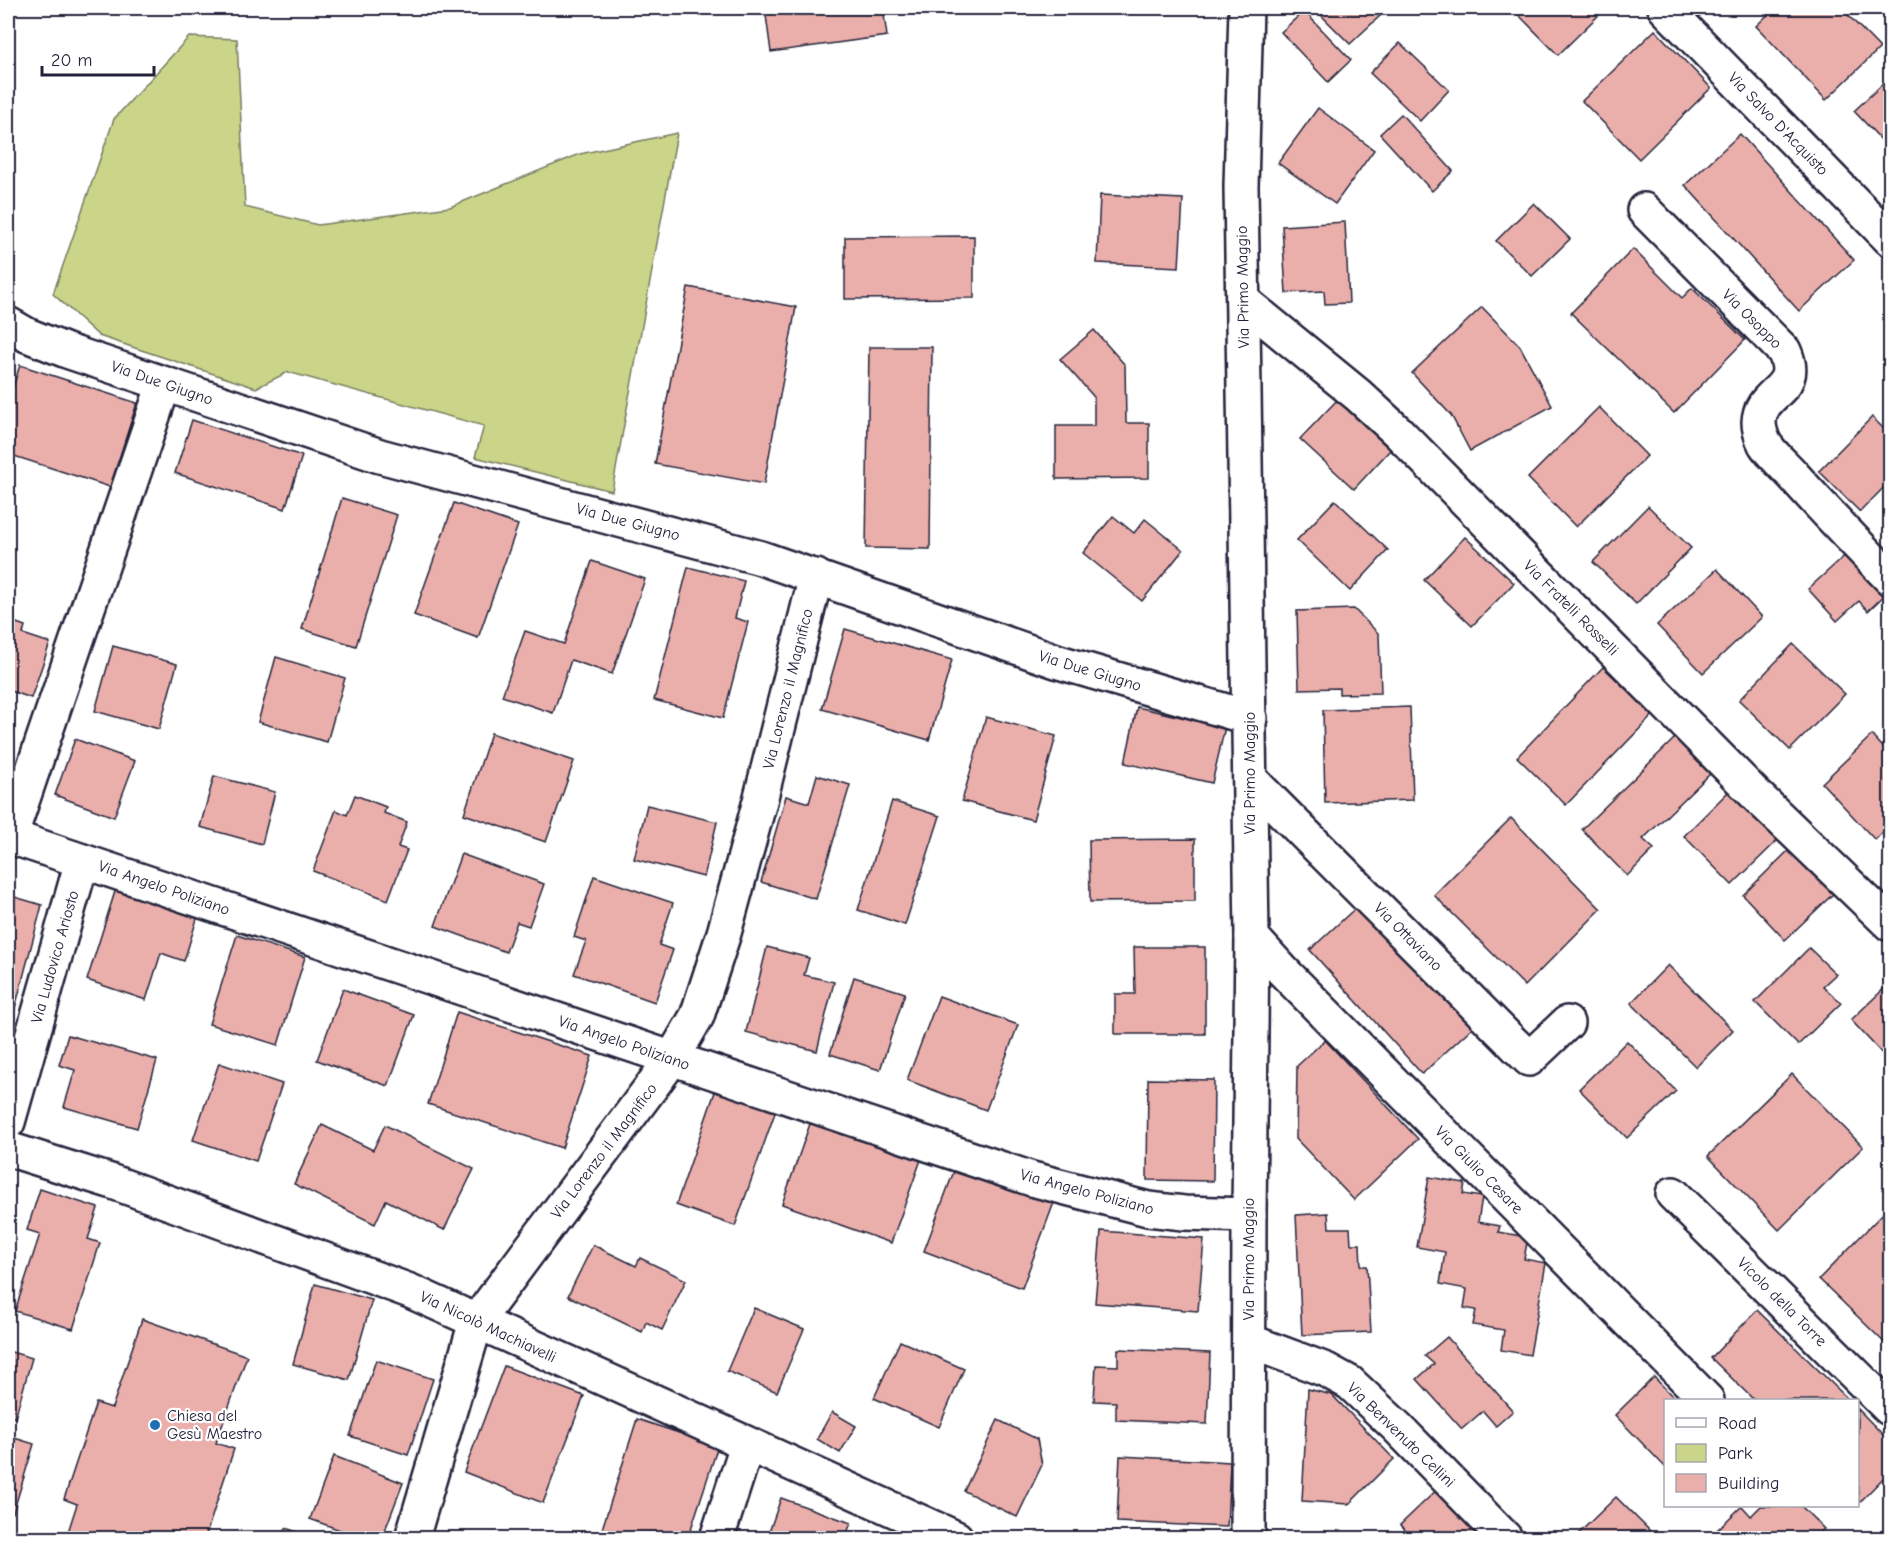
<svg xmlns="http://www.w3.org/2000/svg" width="1898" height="1546" viewBox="0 0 1898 1546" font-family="'Comic Neue',sans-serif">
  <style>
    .green { fill: #cbd589; stroke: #767c62; stroke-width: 1.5 }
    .building { fill: #ebafab; stroke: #22223b; stroke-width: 1.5 }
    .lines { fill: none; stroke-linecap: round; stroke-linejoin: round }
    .minor-casing { stroke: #22223b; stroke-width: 38 }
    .minor { stroke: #fff; stroke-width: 33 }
    .poi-dot { fill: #1f6fb2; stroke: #fff; stroke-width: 2 }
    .labels { text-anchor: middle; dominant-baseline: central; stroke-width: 4.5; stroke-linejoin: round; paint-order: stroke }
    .street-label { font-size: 16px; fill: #22223b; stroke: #fff }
    .poi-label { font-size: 16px; fill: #22223b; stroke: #fff; text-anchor: start }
  </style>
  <rect width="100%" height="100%" fill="#fff"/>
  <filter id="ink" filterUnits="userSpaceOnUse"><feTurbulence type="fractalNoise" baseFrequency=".0167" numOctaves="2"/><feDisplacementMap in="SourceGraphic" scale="12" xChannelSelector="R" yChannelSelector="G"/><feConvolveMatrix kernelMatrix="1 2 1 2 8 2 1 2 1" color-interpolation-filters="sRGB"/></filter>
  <g filter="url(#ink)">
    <polygon class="green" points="189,37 237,39 245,207 318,225 450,207 580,154 677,133 612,491 475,457 484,426 288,372 256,388 99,336 53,294 114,119"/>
    <g class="building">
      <polygon points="765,8 883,8 887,36 771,52"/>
      <polygon points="1314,8 1374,8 1381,15 1350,44"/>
      <polygon points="1512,8 1606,8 1558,55"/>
      <polygon points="1775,8 1841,8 1880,48 1826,100 1756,26"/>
      <polygon points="1304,11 1351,60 1328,82 1281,32"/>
      <polygon points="1655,30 1711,88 1639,159 1582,101"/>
      <polygon points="1400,43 1449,90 1420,121 1370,73"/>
      <polygon points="1890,77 1890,149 1854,111"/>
      <polygon points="1318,108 1374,150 1335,204 1278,163"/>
      <polygon points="1401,114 1453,171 1432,191 1380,134"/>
      <polygon points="1740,134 1854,260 1799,311 1685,185"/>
      <polygon points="1100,195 1183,199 1179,267 1097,263"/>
      <polygon points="1534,203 1570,239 1532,276 1496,241"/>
      <polygon points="1345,222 1349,303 1325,304 1324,291 1286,293 1282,226"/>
      <polygon points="974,236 974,298 845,299 845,237"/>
      <polygon points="1633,249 1682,298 1692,288 1745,340 1674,413 1571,313"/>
      <polygon points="688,287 796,307 764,484 655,464"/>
      <polygon points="1482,307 1520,346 1552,406 1470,451 1451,415 1412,373"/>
      <polygon points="1094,330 1125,365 1126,423 1149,423 1149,478 1056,479 1056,426 1094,426 1094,397 1060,359"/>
      <polygon points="869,347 932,347 930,549 866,548"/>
      <polygon points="20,365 137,403 110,487 8,454 8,403"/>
      <polygon points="1338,399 1391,449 1354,489 1300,439"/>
      <polygon points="1599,407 1647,456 1576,527 1528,478"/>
      <polygon points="1872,417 1890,435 1890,481 1860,512 1819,471"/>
      <polygon points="192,420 302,456 285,509 175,473"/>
      <polygon points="342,498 397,515 356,646 302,629"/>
      <polygon points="1335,500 1388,550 1350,591 1297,540"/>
      <polygon points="454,503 518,525 478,638 414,615"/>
      <polygon points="1648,506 1691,548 1636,604 1593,562"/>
      <polygon points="1113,516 1134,533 1145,519 1183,550 1142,601 1083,553"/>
      <polygon points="1465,537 1514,583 1472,626 1424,580"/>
      <polygon points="1852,549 1890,590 1868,611 1859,601 1837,621 1808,589"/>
      <polygon points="592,561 645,579 612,674 571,660 553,713 502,696 525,631 564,644"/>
      <polygon points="688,567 744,581 735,618 748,622 723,718 654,700"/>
      <polygon points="1717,569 1762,617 1703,673 1657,625"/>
      <polygon points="1354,609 1379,634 1381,693 1339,694 1339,688 1299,689 1297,611"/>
      <polygon points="8,620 25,626 23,634 50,643 31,698 8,690"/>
      <polygon points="845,629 952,660 929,740 822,709"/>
      <polygon points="1793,644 1845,694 1790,750 1739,700"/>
      <polygon points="113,646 177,664 159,729 95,711"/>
      <polygon points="276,657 345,678 327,742 258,722"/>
      <polygon points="1603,667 1653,715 1566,805 1517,757"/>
      <polygon points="1137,707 1225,727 1212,783 1125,763"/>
      <polygon points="1410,707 1413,800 1325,803 1323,710"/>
      <polygon points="986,717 1056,736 1033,820 962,801"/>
      <polygon points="491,733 574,761 546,842 464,814"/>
      <polygon points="1872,735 1890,755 1890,825 1875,840 1822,783"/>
      <polygon points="1675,738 1710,774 1643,839 1654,849 1627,876 1582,829"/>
      <polygon points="75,739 135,761 114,817 55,795"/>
      <polygon points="817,775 850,785 816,899 761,882 786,796 809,803"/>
      <polygon points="214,776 275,792 262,844 200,827"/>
      <polygon points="1731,789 1780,838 1732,885 1684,836"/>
      <polygon points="355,795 386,807 384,813 407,822 398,847 407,850 388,900 313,871 336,810 347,815"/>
      <polygon points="892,801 940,816 905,925 858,910"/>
      <polygon points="647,805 717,822 704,877 634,859"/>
      <polygon points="1511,818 1601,909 1525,986 1434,895"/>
      <polygon points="1195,839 1195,901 1090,902 1089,840"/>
      <polygon points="1790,849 1833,894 1785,940 1743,895"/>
      <polygon points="461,854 544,884 529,926 517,922 506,952 435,926"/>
      <polygon points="594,876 673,903 659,945 673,950 655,1002 574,974 586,941 574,937"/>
      <polygon points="118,882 200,909 184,961 161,953 146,1000 87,980"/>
      <polygon points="8,895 42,905 8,1035"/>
      <polygon points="1363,901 1476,1024 1422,1074 1310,950"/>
      <polygon points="237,935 305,957 278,1045 209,1024"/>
      <polygon points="767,947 809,958 804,975 834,982 817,1051 746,1032"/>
      <polygon points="1134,947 1205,947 1205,1034 1115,1034 1115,994 1135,994"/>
      <polygon points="1809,948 1836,974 1823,986 1841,1003 1798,1045 1755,1002"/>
      <polygon points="1668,965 1733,1030 1696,1067 1631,1003"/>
      <polygon points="854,977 905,993 880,1070 830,1054"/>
      <polygon points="1890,983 1890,1062 1851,1020"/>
      <polygon points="343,989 414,1015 388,1086 317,1060"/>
      <polygon points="939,996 1018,1025 986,1110 907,1080"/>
      <polygon points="457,1012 592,1056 562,1148 428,1104"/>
      <polygon points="68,1035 157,1060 137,1128 64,1107 75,1070 59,1065"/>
      <polygon points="1325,1040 1418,1139 1354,1200 1296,1139 1297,1066"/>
      <polygon points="1627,1041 1676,1091 1627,1138 1579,1089"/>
      <polygon points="219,1063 282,1084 256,1161 193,1140"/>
      <polygon points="1792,1074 1863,1147 1779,1230 1708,1156"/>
      <polygon points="1148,1079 1214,1080 1213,1181 1147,1180"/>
      <polygon points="717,1086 777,1107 735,1226 676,1205"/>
      <polygon points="812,1118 922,1157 891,1243 782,1204"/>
      <polygon points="322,1125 373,1150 385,1125 474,1169 444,1230 386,1200 375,1224 294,1184"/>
      <polygon points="957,1163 1055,1200 1022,1288 924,1251"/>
      <polygon points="1429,1177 1465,1183 1463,1194 1482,1197 1478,1222 1500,1226 1498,1232 1528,1237 1524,1259 1546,1263 1530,1355 1501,1350 1504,1330 1473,1325 1476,1310 1464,1308 1467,1289 1440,1284 1445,1252 1417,1247"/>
      <polygon points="40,1189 98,1208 88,1239 100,1243 73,1329 15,1311 40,1234 27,1230"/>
      <polygon points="1890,1206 1890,1348 1819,1279"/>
      <polygon points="1328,1213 1329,1228 1350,1228 1351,1244 1360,1244 1361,1266 1367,1266 1371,1332 1302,1335 1296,1215"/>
      <polygon points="1101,1231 1204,1239 1198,1311 1095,1303"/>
      <polygon points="593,1245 636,1266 640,1258 686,1280 662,1330 646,1322 642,1332 568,1296"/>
      <polygon points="315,1284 372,1300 349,1380 293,1364"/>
      <polygon points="754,1308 804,1329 777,1392 727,1371"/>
      <polygon points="1757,1310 1849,1400 1754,1400 1711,1358"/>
      <polygon points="142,1319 247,1356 216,1443 234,1449 205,1538 86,1538 68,1532 77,1504 64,1499 96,1403 112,1408"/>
      <polygon points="1447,1337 1513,1411 1496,1426 1483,1411 1462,1429 1417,1379 1434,1364 1425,1356"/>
      <polygon points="900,1341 964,1369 939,1427 874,1398"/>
      <polygon points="1118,1349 1210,1353 1207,1424 1116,1420 1116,1402 1094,1401 1096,1365 1118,1366"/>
      <polygon points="8,1351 32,1358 15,1418 8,1415"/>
      <polygon points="376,1360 433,1379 408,1455 350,1436"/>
      <polygon points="504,1366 584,1396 543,1503 464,1472"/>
      <polygon points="1654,1377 1676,1400 1666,1400 1666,1468 1615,1415"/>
      <polygon points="1308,1389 1332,1395 1394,1459 1349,1504 1302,1501"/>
      <polygon points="1858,1409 1890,1442 1890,1471 1858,1504"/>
      <polygon points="832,1412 856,1426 840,1453 817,1439"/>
      <polygon points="637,1419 718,1446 688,1538 631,1538 602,1529"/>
      <polygon points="998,1420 1037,1439 1042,1465 1017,1517 964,1491"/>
      <polygon points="8,1436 34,1444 13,1513 8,1511"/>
      <polygon points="334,1456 403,1483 382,1538 362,1538 310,1519"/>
      <polygon points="1120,1456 1230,1462 1227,1527 1117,1522"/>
      <polygon points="1444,1483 1496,1538 1413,1538 1400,1525"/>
      <polygon points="1616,1497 1657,1538 1574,1538"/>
      <polygon points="781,1498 851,1523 845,1538 767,1538"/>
      <polygon points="1742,1506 1751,1516 1761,1506 1801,1506 1824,1529 1814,1538 1725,1538 1717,1530"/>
      <polygon points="286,1528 313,1538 283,1538"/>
    </g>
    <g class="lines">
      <g class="minor-casing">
        <g id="minor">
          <polyline points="1246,8 1241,186 1252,937 1249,1215 1248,1538"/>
          <polyline points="1665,8 1890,239"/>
          <path d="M1644 210 1784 351C1803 392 1760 389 1759 422 1759 429 1762 438 1765 444 1772 455 1784 465 1793 475 1824 510 1857 544 1890 578"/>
          <polyline points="1243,301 1358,395 1398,432 1756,795 1890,924"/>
          <polyline points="8,324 27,335 67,351 380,456 761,558 1059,662 1250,718"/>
          <polyline points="1250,779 1529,1059 1567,1023"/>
          <polyline points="8,836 1032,1179 1148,1209 1184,1213 1249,1215"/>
          <polyline points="10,837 164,384"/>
          <polyline points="1252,937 1283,971 1707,1400"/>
          <polyline points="8,1122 82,861"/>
          <polyline points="8,1149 110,1181 410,1291 956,1538"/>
          <polyline points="1673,1194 1889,1408 1890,1406"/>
          <polyline points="1249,1341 1326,1370 1350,1383 1397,1427 1505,1538"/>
          <polyline points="412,1538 476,1322 672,1059 697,1016 724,933 760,801 816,576"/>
          <polyline points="717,1538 747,1445"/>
        </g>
      </g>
      <use href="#minor" class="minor"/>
    </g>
  </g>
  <circle class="poi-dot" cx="155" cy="1425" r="6"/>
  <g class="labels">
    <g class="street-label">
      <text transform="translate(1778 124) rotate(46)">Via Salvo D'Acquisto</text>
      <text transform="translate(1243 287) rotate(-91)">Via Primo Maggio</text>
      <text transform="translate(1752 319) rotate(45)">Via Osoppo</text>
      <text transform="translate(162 383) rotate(19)">Via Due Giugno</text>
      <text transform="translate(628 522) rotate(15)">Via Due Giugno</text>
      <text transform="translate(1571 608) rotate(45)">Via Fratelli Rosselli</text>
      <text transform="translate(1090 671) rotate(17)">Via Due Giugno</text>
      <text transform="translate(788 689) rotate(-76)">Via Lorenzo il Magnifico</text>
      <text transform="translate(1250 773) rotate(-90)">Via Primo Maggio</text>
      <text transform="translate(164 888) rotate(19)">Via Angelo Poliziano</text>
      <text transform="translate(1408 937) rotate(45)">Via Ottaviano</text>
      <text transform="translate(55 957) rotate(-74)">Via Ludovico Ariosto</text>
      <text transform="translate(624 1043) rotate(19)">Via Angelo Poliziano</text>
      <text transform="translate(604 1151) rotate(-53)">Via Lorenzo il Magnifico</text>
      <text transform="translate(1479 1170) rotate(45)">Via Giulio Cesare</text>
      <text transform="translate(1087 1192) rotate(15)">Via Angelo Poliziano</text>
      <text transform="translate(1249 1259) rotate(-90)">Via Primo Maggio</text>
      <text transform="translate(1782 1302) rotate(45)">Vicolo della Torre</text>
      <text transform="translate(488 1327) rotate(25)">Via Nicolò Machiavelli</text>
      <text transform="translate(1401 1435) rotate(44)">Via Benvenuto Cellini</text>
    </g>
    <g class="poi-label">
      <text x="167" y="1416">Chiesa del<tspan x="167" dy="18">Gesù Maestro</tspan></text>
    </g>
  </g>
  <rect width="1898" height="1546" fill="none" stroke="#fff" stroke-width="30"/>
  <rect x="15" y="15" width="1868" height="1516" fill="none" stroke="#22223b" stroke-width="2" filter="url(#ink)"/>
  <rect x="1664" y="1399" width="195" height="108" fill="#ffffff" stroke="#a7a7b1" stroke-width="1.5"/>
  <rect x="1676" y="1418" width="30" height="9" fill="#ffffff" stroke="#a7a7b1" stroke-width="1.5"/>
  <text x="1718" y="1429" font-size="18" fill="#22223b">Road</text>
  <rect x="1676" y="1444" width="30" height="18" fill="#cbd589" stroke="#a7a7b1" stroke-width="1.5"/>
  <text x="1718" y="1459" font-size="18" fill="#22223b">Park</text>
  <rect x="1676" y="1474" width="30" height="18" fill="#ebafab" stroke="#a7a7b1" stroke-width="1.5"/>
  <text x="1718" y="1489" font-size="18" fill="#22223b">Building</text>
  <path d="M42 66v9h112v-9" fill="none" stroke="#22223b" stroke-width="3"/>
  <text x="51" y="66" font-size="18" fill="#22223b" stroke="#ffffff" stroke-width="4.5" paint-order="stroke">20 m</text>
</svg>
